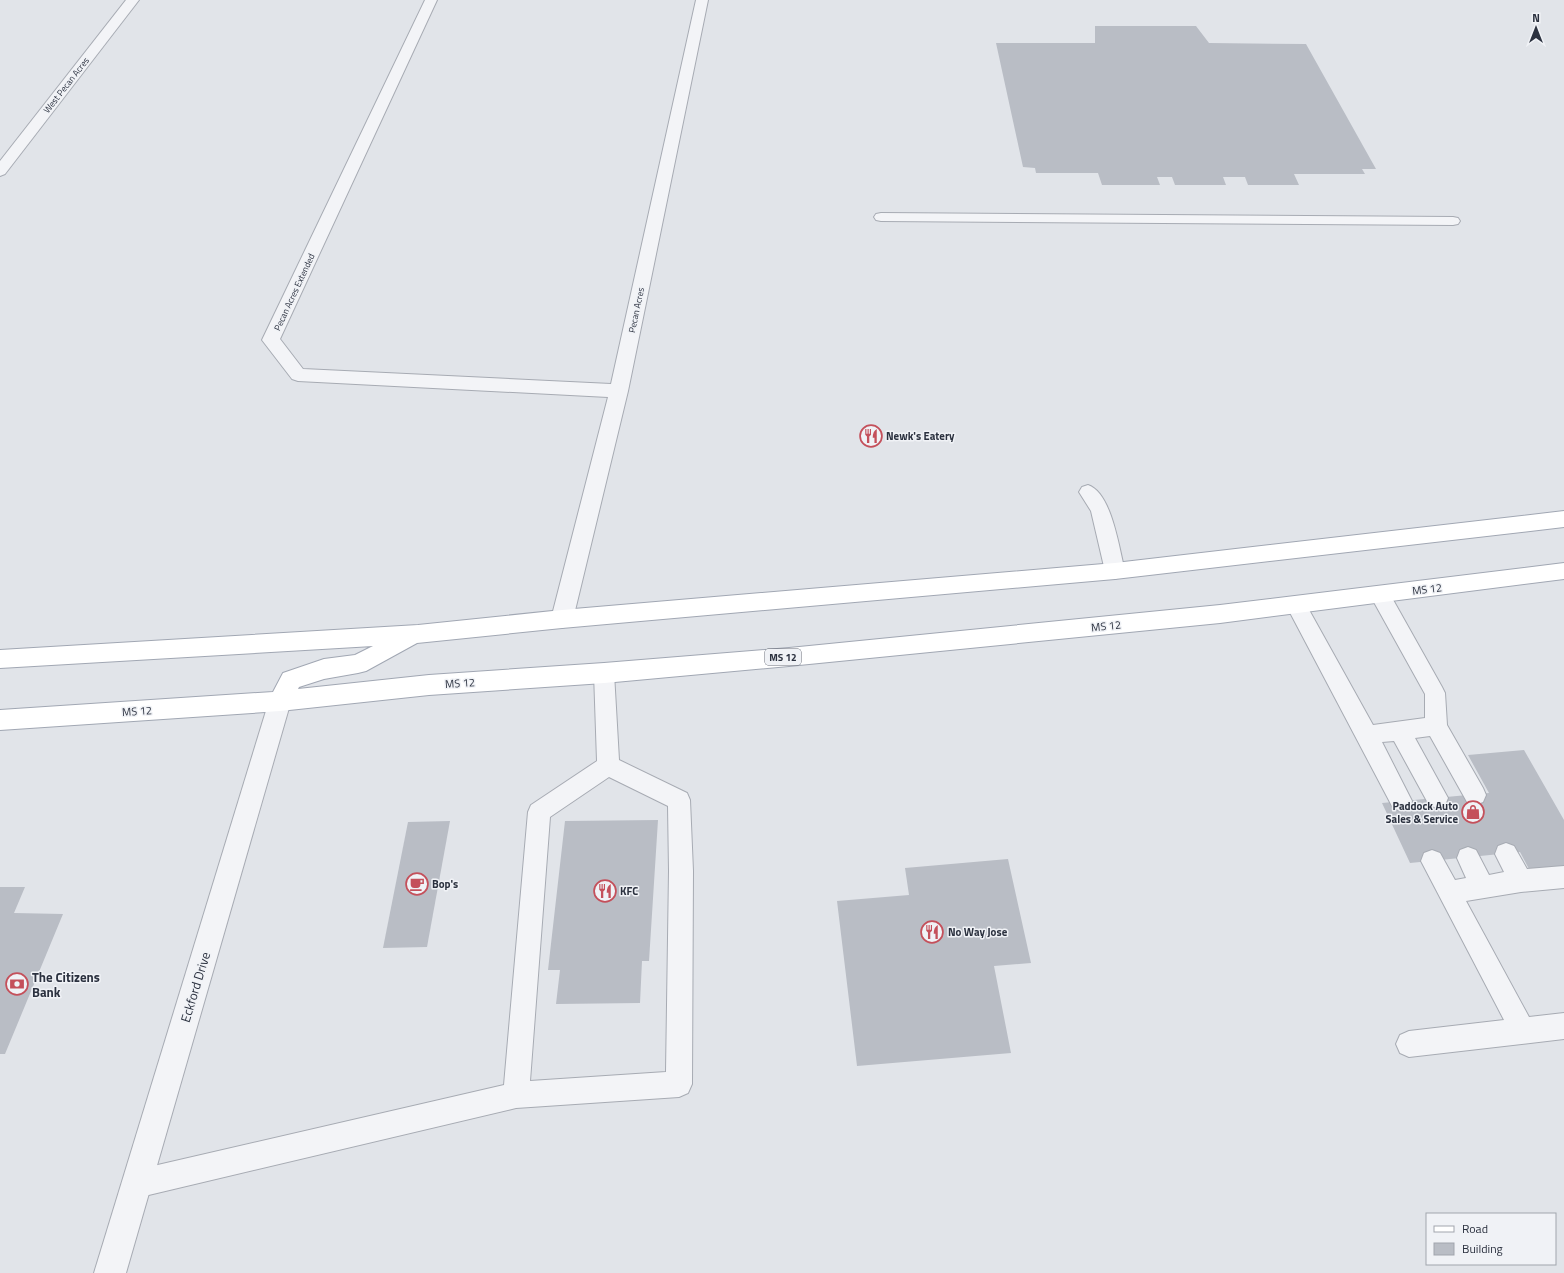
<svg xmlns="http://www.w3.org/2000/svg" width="1564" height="1273" viewBox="0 0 1564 1273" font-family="'Titillium Web',sans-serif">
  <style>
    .building { fill: #b9bdc5 }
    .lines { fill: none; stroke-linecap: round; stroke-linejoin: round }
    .service-casing { stroke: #a7abb3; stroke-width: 2 }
    .minor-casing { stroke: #a7abb3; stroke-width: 2 }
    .primary-casing { stroke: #a1a7b3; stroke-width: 2 }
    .service { fill: #f3f4f7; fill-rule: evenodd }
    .minor { fill: #f3f4f7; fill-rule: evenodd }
    .primary { fill: #fff; fill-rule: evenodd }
    .labels { text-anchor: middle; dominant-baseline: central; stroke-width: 3; stroke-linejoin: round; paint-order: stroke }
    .far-street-label { font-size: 9px; fill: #2b313f; stroke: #f0f2f6 }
    .shield { fill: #f0f2f6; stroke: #666b76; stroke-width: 1 }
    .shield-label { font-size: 10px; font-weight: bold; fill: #2b313f }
    .poi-label { font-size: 11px; font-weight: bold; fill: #2b313f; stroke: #f0f2f6; text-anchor: start }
    .street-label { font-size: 11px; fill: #2b313f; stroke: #f0f2f6 }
    .near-poi-label { font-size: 13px; font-weight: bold; fill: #2b313f; stroke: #f0f2f6; text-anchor: start }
    .near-street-label { font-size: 13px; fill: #2b313f; stroke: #f0f2f6 }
  </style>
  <rect width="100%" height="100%" fill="#e1e4e9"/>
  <g class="building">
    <polygon points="1095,26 1196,26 1209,43 1306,44 1376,169 1362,169 1365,174 1294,174 1299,185 1248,185 1245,177 1223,177 1226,185 1175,185 1172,177 1157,177 1160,185 1102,185 1098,173 1036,173 1035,168 1023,167 996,43 1095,43"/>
    <polygon points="1524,750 1564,820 1564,866 1529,869 1520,852 1410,863 1382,803 1489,793 1468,755"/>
    <polygon points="658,820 649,961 642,961 640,1003 556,1004 560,970 548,970 565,821"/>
    <polygon points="450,821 427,947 383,948 408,822"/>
    <polygon points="1008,859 1031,963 994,966 1011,1053 857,1066 837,901 909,895 905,868"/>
    <polygon points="0,887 25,887 14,913 63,914 5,1054 0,1054"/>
  </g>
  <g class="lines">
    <g class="service-casing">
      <g id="service">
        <polygon points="881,213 1453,217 1458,218 1460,221 1458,224 1453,225 881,221 876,220 874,217 876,214"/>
        <path d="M1088 485C1112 493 1119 549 1125 571L1122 576 1115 579 1108 576 1105 571 1091 511 1079 492 1082 487Z"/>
        <polygon points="1380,587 1387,589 1442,687 1445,693 1447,725 1483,788 1486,795 1483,802 1475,805 1467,802 1430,736 1415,738 1448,798 1445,805 1437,808 1429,805 1394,741 1382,742 1412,801 1409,808 1401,811 1393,808 1286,605 1289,599 1296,597 1303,599 1373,725 1425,718 1425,694 1370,595 1373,589"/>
        <path d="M604 664 611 667 614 673 619 760 687 793 690 800 693 871 692 1084 688 1093 679 1097 516 1108 136 1198 126 1194 122 1184 126 1174 136 1170 504 1085 528 812 531 805 597 761 594 673 597 667ZM609 777 668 806 669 871 666 1072 530 1081 550 817Z"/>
        <polygon points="1506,843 1514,846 1527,869 1564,866 1564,888 1521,892 1466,901 1529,1017 1564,1013 1564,1039 1409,1057 1400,1053 1396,1044 1400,1035 1409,1031 1504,1020 1421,861 1424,853 1432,850 1440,853 1455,880 1466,878 1457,858 1460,850 1468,847 1476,850 1489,875 1504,872 1495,854 1498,846"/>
      </g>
    </g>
    <g class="minor-casing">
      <g id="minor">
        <polygon points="126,0 139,0 5,174 0,176 0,161"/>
        <polygon points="425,0 437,0 280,339 303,369 611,384 696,0 708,0 628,391 573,619 570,625 562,628 554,625 551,619 608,397 298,381 292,379 262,340"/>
        <polygon points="280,691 288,694 291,701 126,1273 94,1273 269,701 272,694"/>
      </g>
    </g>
    <g class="primary-casing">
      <polygon id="primary" points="1564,511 1564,527 1115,579 562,628 417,643 366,671 358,673 324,679 299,687 298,689 429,675 604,663 789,648 1220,605 1564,563 1564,579 1220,623 789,666 604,683 429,695 280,711 0,730 0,710 273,692 283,673 324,659 355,655 373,646 0,668 0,650 418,625 562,610 1115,563"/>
    </g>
    <use href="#service" class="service"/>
    <use href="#minor" class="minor"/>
    <use href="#primary" class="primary"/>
  </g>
  <defs>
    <g id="restaurant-ring" transform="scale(1.15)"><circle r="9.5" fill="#f0f2f6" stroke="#c4505b" stroke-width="1.5"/><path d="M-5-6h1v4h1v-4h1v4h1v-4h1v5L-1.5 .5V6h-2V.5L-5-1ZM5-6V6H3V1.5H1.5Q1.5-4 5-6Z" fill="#c4505b"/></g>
    <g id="shop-ring" transform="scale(1.15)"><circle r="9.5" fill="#f0f2f6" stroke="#c4505b" stroke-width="1.5"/><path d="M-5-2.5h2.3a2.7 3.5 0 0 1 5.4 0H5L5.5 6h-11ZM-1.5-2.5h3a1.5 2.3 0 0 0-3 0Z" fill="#c4505b"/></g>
    <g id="cafe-ring" transform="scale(1.15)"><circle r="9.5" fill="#f0f2f6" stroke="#c4505b" stroke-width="1.5"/><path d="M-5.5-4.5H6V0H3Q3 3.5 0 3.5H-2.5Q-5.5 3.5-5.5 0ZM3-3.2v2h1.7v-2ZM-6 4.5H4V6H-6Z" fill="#c4505b"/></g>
    <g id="bank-ring" transform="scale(1.15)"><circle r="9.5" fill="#f0f2f6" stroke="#c4505b" stroke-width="1.5"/><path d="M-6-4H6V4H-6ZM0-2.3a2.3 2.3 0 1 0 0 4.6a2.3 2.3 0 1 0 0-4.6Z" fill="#c4505b"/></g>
  </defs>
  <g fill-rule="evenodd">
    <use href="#restaurant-ring" x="871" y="436"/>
    <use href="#shop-ring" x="1473" y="812"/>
    <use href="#cafe-ring" x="417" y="884"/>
    <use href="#restaurant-ring" x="605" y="891"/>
    <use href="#restaurant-ring" x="932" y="932"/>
    <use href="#bank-ring" x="17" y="984"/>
  </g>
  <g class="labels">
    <g class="far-street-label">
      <text transform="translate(66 85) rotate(-52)">West Pecan Acres</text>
      <text transform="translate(294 292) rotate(-65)">Pecan Acres Extended</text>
      <text transform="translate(636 310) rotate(-78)">Pecan Acres</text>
    </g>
    <rect class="shield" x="765" y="649" width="36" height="16" rx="3"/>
    <g class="shield-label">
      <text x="783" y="657">MS 12</text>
    </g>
    <g class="poi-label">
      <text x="886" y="436">Newk's Eatery</text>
      <text x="1458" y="806" text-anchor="end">Paddock Auto<tspan x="1458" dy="13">Sales &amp; Service</tspan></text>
      <text x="432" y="884">Bop's</text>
      <text x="620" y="891">KFC</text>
      <text x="948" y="932">No Way Jose</text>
    </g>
    <g class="street-label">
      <text transform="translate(1427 589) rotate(-7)">MS 12</text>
      <text transform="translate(1106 626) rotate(-6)">MS 12</text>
      <text transform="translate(460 683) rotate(-4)">MS 12</text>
      <text transform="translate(137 711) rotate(-4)">MS 12</text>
    </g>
    <g class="near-poi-label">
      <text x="32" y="977">The Citizens<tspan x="32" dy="15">Bank</tspan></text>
    </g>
    <g class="near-street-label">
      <text transform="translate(195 987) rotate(-73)">Eckford Drive</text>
    </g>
  </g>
  <rect x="1426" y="1213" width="130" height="52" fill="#f0f2f6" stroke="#a1a5ad"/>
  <rect x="1434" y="1226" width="20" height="6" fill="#ffffff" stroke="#a1a5ad"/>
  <text x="1462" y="1233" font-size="12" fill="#2b313f">Road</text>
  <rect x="1434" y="1243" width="20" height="12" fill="#b9bdc5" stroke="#a1a5ad"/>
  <text x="1462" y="1253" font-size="12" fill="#2b313f">Building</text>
  <g transform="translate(1536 28)" stroke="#f0f2f6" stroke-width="3" paint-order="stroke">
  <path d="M0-3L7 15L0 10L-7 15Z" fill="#2b313f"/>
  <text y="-6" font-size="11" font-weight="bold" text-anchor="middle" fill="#2b313f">N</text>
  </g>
</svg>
